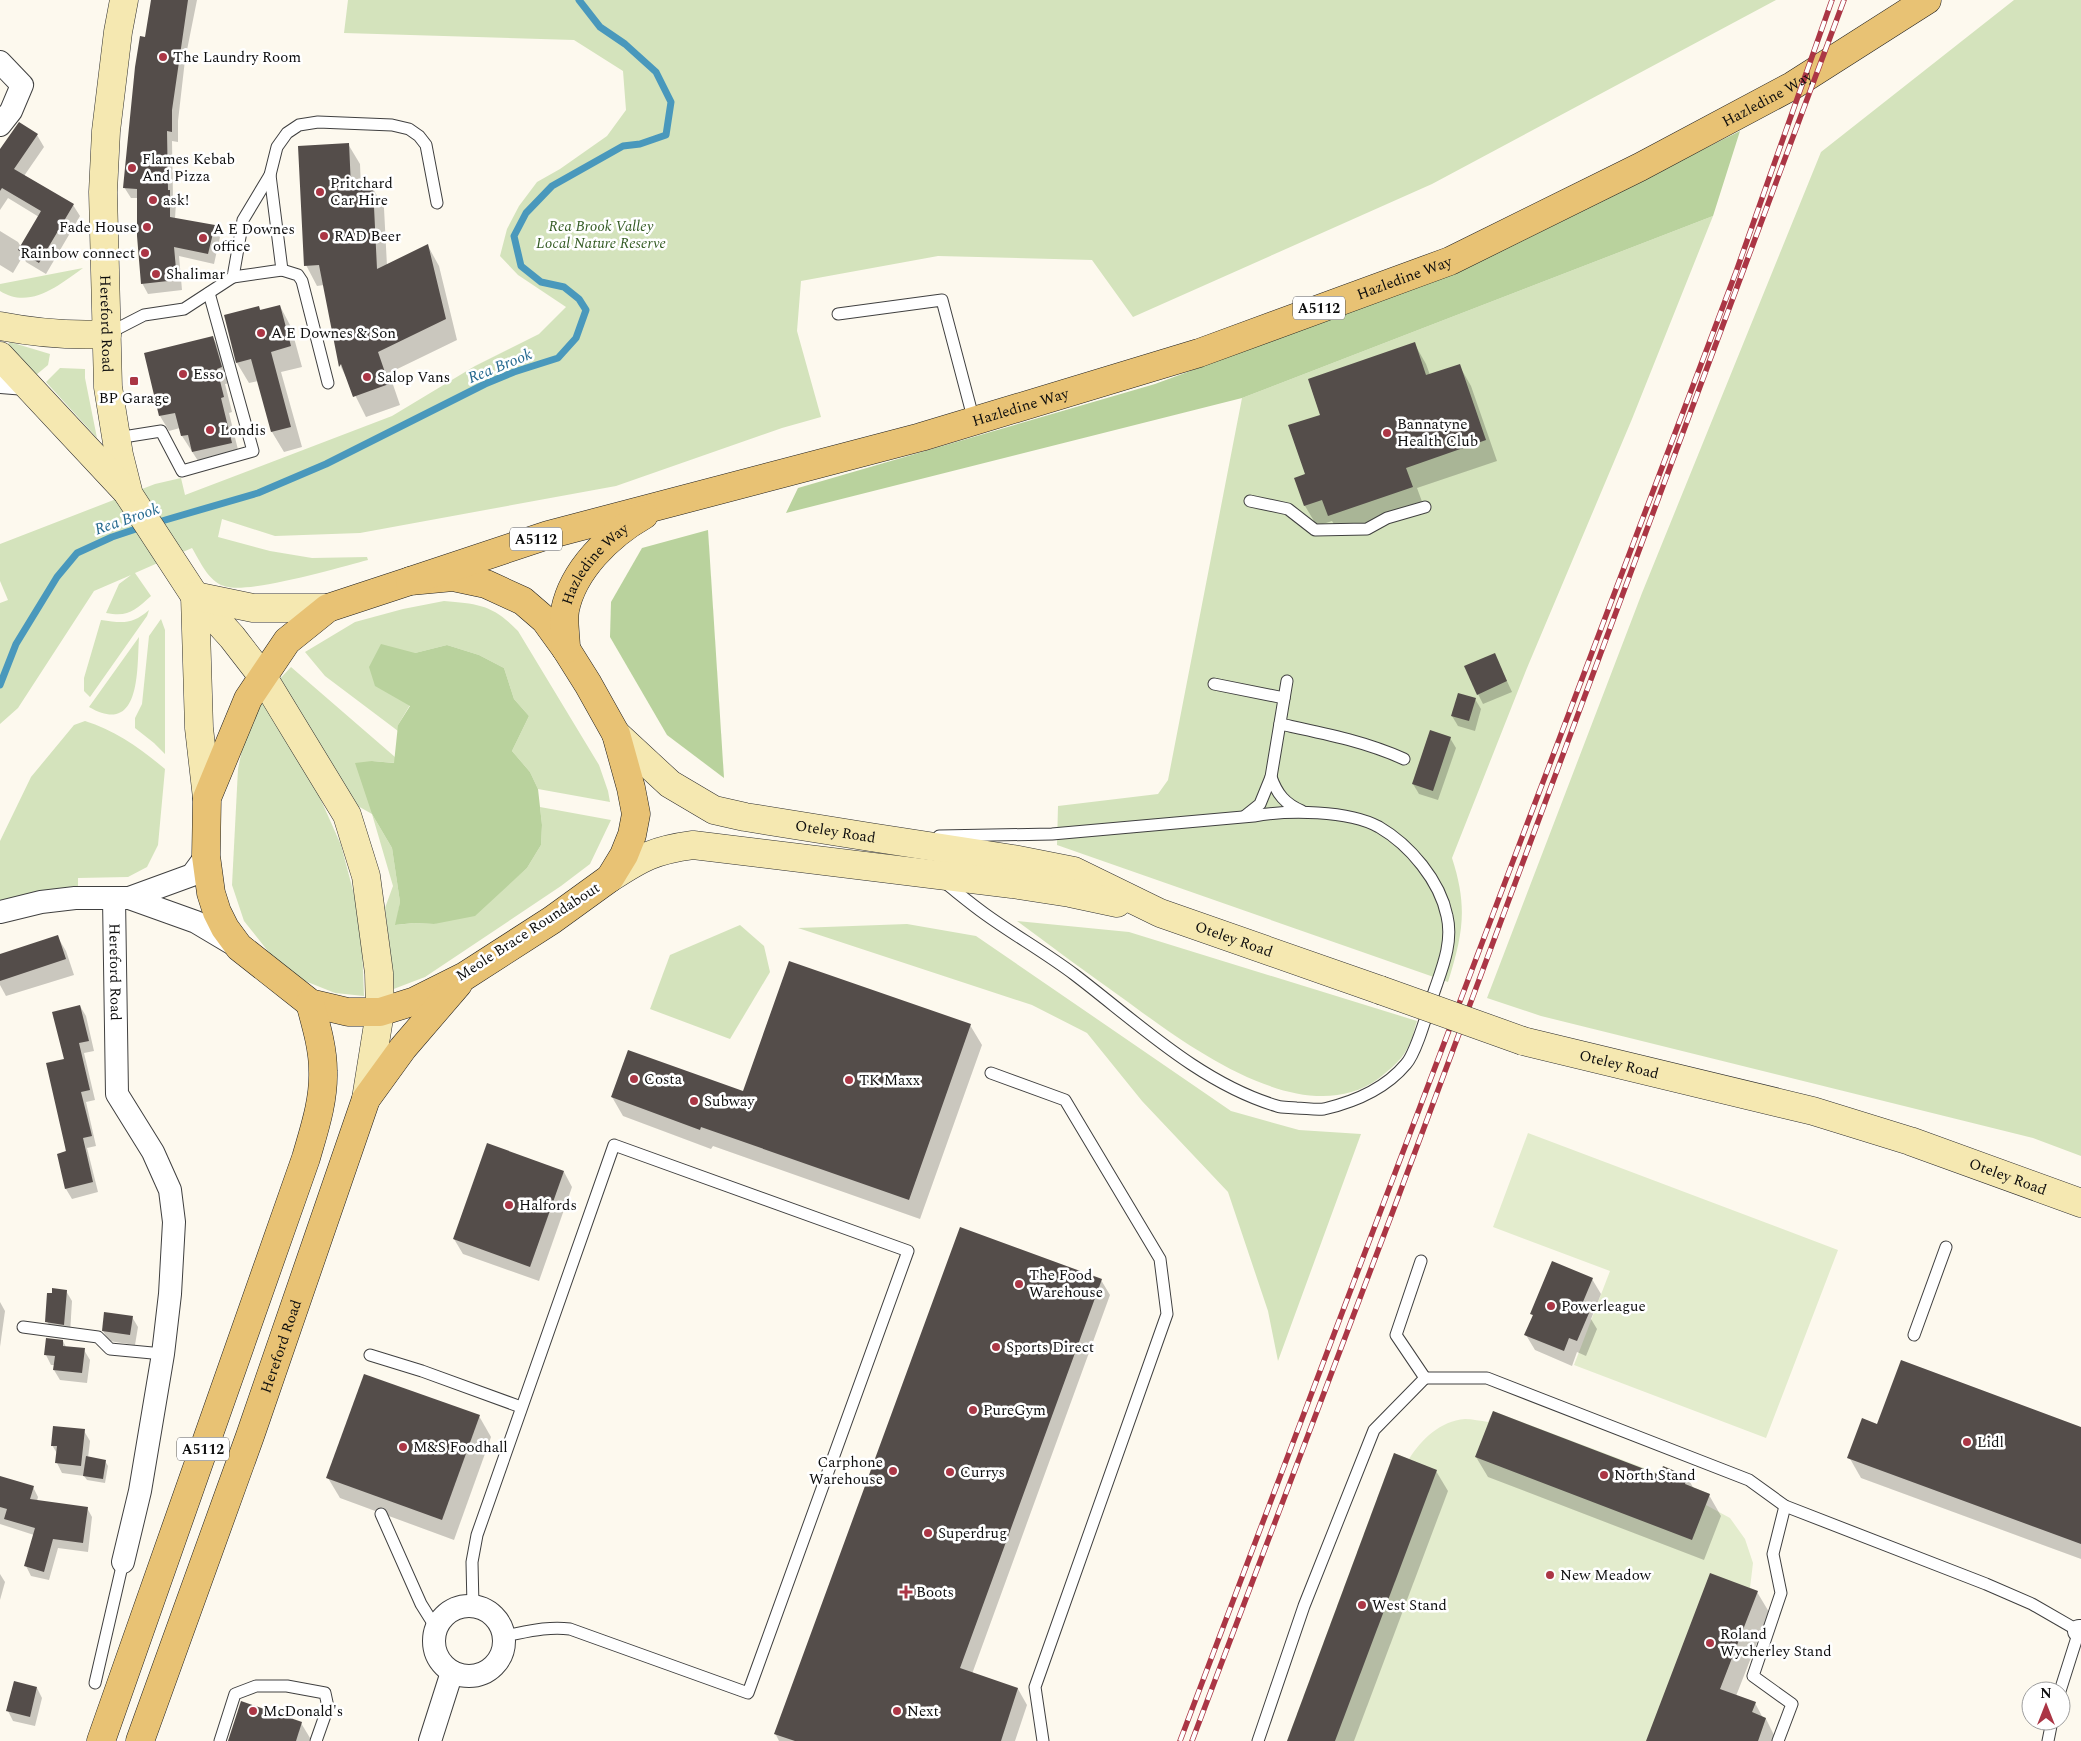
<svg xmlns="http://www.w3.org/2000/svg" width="2081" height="1741" viewBox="0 0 2081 1741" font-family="Spectral,serif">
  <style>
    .green { fill: #d4e3bc }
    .forest { fill: #b9d29d }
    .pitch { fill: #e3eccd }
    .shadow { fill: #0003 }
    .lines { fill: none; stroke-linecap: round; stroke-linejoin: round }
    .stream { stroke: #4998bc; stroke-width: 7 }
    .building { fill: #544d4a }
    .lane-casing { stroke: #404040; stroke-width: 13 }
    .street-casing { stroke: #404040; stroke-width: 24 }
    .secondary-casing { stroke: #2f2f2f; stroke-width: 29 }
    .primary-casing { stroke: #1e1e1e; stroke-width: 29 }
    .lane { stroke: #fff; stroke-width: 11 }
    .street { stroke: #fff; stroke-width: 22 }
    .secondary { stroke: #f5e8b1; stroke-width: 28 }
    .primary { stroke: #e8c274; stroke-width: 28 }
    .rail-casing { stroke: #ab3645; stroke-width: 5.5 }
    .rail { stroke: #fff; stroke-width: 4; stroke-dasharray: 11; stroke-linecap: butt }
    .secondary-bridge-casing { stroke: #2f2f2f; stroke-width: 29; stroke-linecap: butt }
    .secondary-bridge { stroke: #f5e8b1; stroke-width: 28 }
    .poi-dot { fill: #ab3645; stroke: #fff; stroke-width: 2 }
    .labels { text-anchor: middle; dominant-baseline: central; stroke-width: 5; stroke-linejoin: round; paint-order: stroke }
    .shield { fill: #fff; stroke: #565656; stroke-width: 1 }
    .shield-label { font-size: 14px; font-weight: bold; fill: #0d0d0d }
    .poi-label { font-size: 15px; fill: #0d0d0d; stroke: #fff; text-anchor: start }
    .street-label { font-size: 15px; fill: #0d0d0d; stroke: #fff }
    .park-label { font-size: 15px; font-style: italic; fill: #355c25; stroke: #fff }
    .water-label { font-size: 16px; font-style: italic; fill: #25698f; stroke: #fff }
  </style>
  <rect width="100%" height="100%" fill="#fdf9ee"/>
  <g class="green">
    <path d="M348 0H1776L1432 184 1133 317 1092 260 938 256 801 281 797 331 821 417 782 428 616 486 360 533 275 536 222 519 218 537 270 551 312 558 367 557 368 560C340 567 247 595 224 586 208 581 200 561 192 548L135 573 151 596C134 611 129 617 106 613L119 584 131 575 94 591 18 708 0 724V603L8 600 0 581V544L155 484 181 478 185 495 392 416 475 366 539 334 566 307 518 275 500 256 507 229 519 206 537 182 560 169 607 136 626 110 623 71 574 40 344 33Z"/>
    <polygon points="2014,0 2081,0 2081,1156 2033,1138 1541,1016 1487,998 1642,593 1821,152"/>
    <path d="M1713 216 1632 419 1527 668 1452 858C1468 907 1463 934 1448 982L1057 845 1058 806 1158 794 1168 780 1242 398Z"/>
    <path d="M83 268C59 285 30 310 0 291V284Z"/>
    <polygon points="10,342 50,354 48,365 36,375 6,346"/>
    <polygon points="60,368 85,369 85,378 97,438 46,382"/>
    <path d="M444 601C479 604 493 605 518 631L599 765 608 791 610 802 538 789 530 772 512 751 529 716 514 699 504 668 479 655 447 645 415 653 410 705 398 725V731L325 676 305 652 355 622 403 609Z"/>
    <path d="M149 610 147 616 90 697 84 691V678L101 620C122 623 132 625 149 610Z"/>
    <polygon points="161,619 165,630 165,754 154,743 135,728 135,718 142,704 149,636"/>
    <path d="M139 637C137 670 141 737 89 707Z"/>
    <polygon points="291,667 395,757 395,763 372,761 372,814 392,848 400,902 396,925 414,923 434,924 504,888 527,868 541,845 542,825 540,807 611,820 590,864 561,886 425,977 391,990 390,950 385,908 393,886 372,814 349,801 273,686"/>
    <polygon points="262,700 313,782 341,845 361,921 364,996 335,993 305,981 271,955 244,921 232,885 238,769 244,740"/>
    <path d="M85 721C115 730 141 749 165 769L158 845 147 867 128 877 78 878V886L25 895 0 904V841L31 777 74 725Z"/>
    <path d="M1017 921 1129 932 1417 1021C1414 1030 1412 1041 1407 1049 1400 1062 1389 1070 1378 1079 1301 1134 1183 1042 1121 997 1086 972 1052 947 1017 921Z"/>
    <polygon points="907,924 976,936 1231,1111 1299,1130 1361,1134 1278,1361 1268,1311 1228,1192 1142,1101 1087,1033 1032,1005 798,928"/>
    <polygon points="740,925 764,946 770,972 730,1039 650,1009 670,955"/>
  </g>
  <g class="forest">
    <polygon points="1740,131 1713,216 1242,398 786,513 798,488 1155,384 1453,274"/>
    <polygon points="708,530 724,778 667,735 610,637 611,602 642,548"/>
    <polygon points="381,644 415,653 447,645 479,655 504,668 514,699 529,716 512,751 530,772 538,789 542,825 541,845 527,868 475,916 434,924 414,923 395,925 400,902 392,848 372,814 355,763 372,761 394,763 398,725 410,706 375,686 369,667"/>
  </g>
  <g class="pitch">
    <polygon points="1528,1133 1838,1250 1766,1438 1574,1365 1610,1271 1493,1227"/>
    <path d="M1493 1411 1660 1474 1663 1466 1687 1476 1685 1484 1710 1494 1706 1505 1730 1518 1745 1539 1753 1563 1750 1588 1757 1591 1716 1699 1756 1702 1752 1712 1766 1718 1758 1741H1287L1394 1453 1409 1459C1422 1439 1440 1421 1465 1419 1472 1419 1481 1421 1488 1422Z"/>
  </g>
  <g class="shadow">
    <polygon points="152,0 197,0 185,60 178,121 178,142 172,141 173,197 176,202 175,219 214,226 220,237 214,264 179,256 182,290 148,294 142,283 138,198 131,198 124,187"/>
    <polygon points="37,135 44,147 24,176 73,205 80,216 46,274 26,262 23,256 13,273 0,265 0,231 18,242 21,247 39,217 8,198 0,210 0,151"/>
    <polygon points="348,144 360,164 361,188 372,187 384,208 387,266 428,246 439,266 457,340 389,373 400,405 366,417 341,367 324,285 317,286 306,265"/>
    <polygon points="280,306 291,327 302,367 281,372 302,447 284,452 272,432 258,381 249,383 237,363 259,307 261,311"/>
    <polygon points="213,338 222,353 230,383 225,384 232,412 229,413 240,458 202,467 182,436 180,428 169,431 160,416"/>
    <polygon points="1414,343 1426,364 1430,375 1459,365 1471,386 1497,461 1417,488 1424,507 1341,536 1332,521 1317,526 1305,506 1296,478 1307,475 1322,416"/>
    <polygon points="1495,655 1512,692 1483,704 1478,694"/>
    <polygon points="1475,699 1481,709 1475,731 1458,726 1452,716"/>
    <polygon points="1450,738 1456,748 1438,800 1419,794 1413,784"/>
    <polygon points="57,936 66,951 74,975 6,996 0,985 0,955"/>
    <polygon points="80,1006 86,1016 94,1051 84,1053 95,1100 86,1102 96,1146 87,1148 98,1192 72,1199 66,1189 65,1060"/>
    <polygon points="970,1025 982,1045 920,1219 713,1146 711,1149 623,1116 612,1097 744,1093"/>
    <polygon points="564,1172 572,1187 539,1281 463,1254 454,1239"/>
    <polygon points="1592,1279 1601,1294 1591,1319 1597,1329 1586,1356 1577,1352 1572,1366 1535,1350 1526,1335 1533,1316 1532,1314"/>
    <polygon points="1101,1280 1110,1295 972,1674 1018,1689 1027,1705 1015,1741 779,1741 775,1733"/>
    <polygon points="66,1291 72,1301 70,1334 52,1331 47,1321"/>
    <polygon points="0,1302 5,1311 0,1347"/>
    <polygon points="132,1317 138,1327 135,1345 109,1341 103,1331"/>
    <polygon points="63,1341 66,1347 84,1350 90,1360 87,1383 60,1380 54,1370 55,1365 51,1365 46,1355"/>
    <polygon points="479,1416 491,1437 454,1540 340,1498 328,1478"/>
    <polygon points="1877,1426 2081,1428 2081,1559 1861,1478 1849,1457"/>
    <polygon points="84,1431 90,1441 88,1458 105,1461 108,1466 105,1483 87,1480 84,1476 62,1473 57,1463 58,1455 52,1445"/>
    <polygon points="1476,1457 1661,1476 1687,1477 1694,1489 1709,1495 1721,1516 1704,1560 1488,1477"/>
    <polygon points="1436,1471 1448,1491 1354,1741 1288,1741"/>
    <polygon points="0,1478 33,1487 38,1497 37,1501 87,1508 92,1517 88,1552 58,1548 49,1580 31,1576 26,1566 34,1535 0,1524"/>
    <polygon points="0,1574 5,1582 0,1600"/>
    <polygon points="1757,1592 1769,1612 1736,1696 1755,1703 1763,1718 1766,1719 1777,1741 1647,1741"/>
    <polygon points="37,1688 42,1698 35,1726 13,1721 8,1711"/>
    <polygon points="301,1723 310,1738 309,1741 229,1741"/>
  </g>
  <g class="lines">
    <g class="stream">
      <polyline points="155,523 258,493 326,464 485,384 514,372 558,358 576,338 586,310 579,299 564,287 541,282 521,266 514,236 526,213 552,186 623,146 640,144 666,135 671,102 656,72 625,44 600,27 579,0"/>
      <polyline points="0,685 16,644 57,577 77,553 112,537 142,527"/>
    </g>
  </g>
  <g class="building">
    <polygon points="151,0 188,0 172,110 172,132 167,131 168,190 170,190 170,217 215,225 208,254 174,247 177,280 141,284 137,236 137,189 123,188 135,67 140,36 145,37"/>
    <polygon points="19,122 38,134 14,169 74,204 39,263 18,250 41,211 2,188 0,191 0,149"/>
    <polygon points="349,143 351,187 373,186 377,269 428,244 446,319 378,352 389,384 353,397 341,364 339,367 319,265 304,266 298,146"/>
    <polygon points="280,305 291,346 271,352 291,427 271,432 251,359 236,363 224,315 259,306 260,310"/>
    <polygon points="213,336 222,367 217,369 224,397 221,398 232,443 192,452 188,435 181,436 175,413 159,416 144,353"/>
    <polygon points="1415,342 1426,375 1460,364 1486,440 1406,468 1413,487 1328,516 1322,500 1304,506 1294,478 1305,474 1288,425 1320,415 1308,379"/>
    <polygon points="1495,653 1507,681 1477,695 1464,666"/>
    <polygon points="1458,693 1476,698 1469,721 1451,716"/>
    <polygon points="1430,730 1451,737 1433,791 1412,784"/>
    <polygon points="58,935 66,959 0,981 0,954"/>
    <polygon points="789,961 971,1024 909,1200 701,1127 700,1130 611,1097 628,1050 743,1091"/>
    <polygon points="80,1005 89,1041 79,1043 90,1090 81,1092 92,1136 83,1138 93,1182 65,1189 57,1154 66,1151 46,1063 64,1059 52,1012"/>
    <polygon points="487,1143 564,1171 530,1267 453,1239"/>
    <polygon points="960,1227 1102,1279 960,1668 1018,1688 1001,1741 795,1741 774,1734"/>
    <polygon points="1552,1261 1593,1278 1580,1309 1589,1313 1577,1341 1569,1338 1564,1351 1524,1335 1533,1315 1530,1314"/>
    <polygon points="52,1288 67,1290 64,1325 45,1322 47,1293 52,1293"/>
    <polygon points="104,1312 133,1316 130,1335 102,1331"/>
    <polygon points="46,1338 63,1340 63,1346 85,1348 82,1373 53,1370 55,1356 44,1355"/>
    <polygon points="1901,1360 2081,1427 2081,1544 1847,1458 1862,1418 1877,1424"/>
    <polygon points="364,1374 480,1415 442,1520 326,1478"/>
    <polygon points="1493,1411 1660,1475 1663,1466 1687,1476 1685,1484 1710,1494 1692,1540 1475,1457"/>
    <polygon points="53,1426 85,1429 81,1466 55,1463 57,1446 51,1446"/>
    <polygon points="1394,1453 1437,1470 1335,1741 1287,1741"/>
    <polygon points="86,1456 106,1460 103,1479 83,1476"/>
    <polygon points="0,1476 34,1486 30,1499 88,1507 83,1543 53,1539 44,1572 24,1566 35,1528 4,1519 7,1509 0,1507"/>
    <polygon points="1710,1573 1758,1591 1720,1689 1756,1702 1752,1712 1766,1718 1758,1741 1646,1741"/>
    <polygon points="14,1681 37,1687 30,1717 6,1711"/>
    <polygon points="241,1701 302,1722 296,1741 228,1741"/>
  </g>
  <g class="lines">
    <g class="lane-casing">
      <g id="lane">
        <polyline points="282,270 298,275 302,281 328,383"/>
        <polyline points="233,277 282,270 270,175"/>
        <polyline points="838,314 942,300 974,421"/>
        <polyline points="107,334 144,315 184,309 233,277 243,220 270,175 277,147 287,133 299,125 318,122 392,125 409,129 419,136 426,145 437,203"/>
        <polyline points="117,438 161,431 182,471 253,451 209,293"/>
        <polyline points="1250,501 1288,509 1315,530 1367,529 1387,518 1425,507"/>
        <polyline points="1214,684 1284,698"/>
        <path d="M1280 724C1322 733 1364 741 1404 759"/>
        <path d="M1271 777C1277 794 1285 804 1302 811"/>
        <polyline points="1245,816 1260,804 1271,777 1287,681"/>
        <path d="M939 836 1052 834 1254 816C1288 810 1348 810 1379 827 1410 845 1440 881 1447 916 1453 941 1443 966 1435 989 1429 1006 1417 1052 1406 1064 1386 1088 1354 1102 1324 1109 1315 1110 1305 1108 1296 1108 1290 1107 1283 1108 1277 1106 1200 1083 1138 1023 1075 975 1046 953 1014 935 985 914 971 904 958 893 944 882"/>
        <polyline points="991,1073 1065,1100 1160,1259 1167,1314 1035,1687 1043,1741"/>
        <polyline points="23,1327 98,1337 110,1349 163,1354"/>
        <polyline points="1914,1335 1946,1247"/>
        <polyline points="370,1355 422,1371 521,1407"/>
        <polyline points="1425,1378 1487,1378 1749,1480 1785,1506 1986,1584 2032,1604 2079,1631"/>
        <polyline points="381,1514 421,1604 436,1628"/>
        <path d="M473 1606 472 1562 477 1535 614 1145 908 1251 748 1693 570 1629C547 1626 526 1632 504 1636"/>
        <polyline points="95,1683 123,1562"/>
        <polyline points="2060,1691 2080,1628"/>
        <polyline points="220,1741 235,1694 256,1686 287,1686 325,1693 328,1707 316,1741"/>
        <polyline points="1258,1741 1304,1606 1374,1430 1425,1378 1396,1335 1421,1261"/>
        <polyline points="1778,1741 1792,1704 1753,1676 1781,1593 1773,1554 1785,1506"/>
        <polyline points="2048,1741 2052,1721"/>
      </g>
    </g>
    <g class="street-casing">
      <g id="street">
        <polyline points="0,62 22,85 11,111 0,125"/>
        <polyline points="0,382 26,384"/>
        <path id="s1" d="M114 898 117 1094 153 1152 170 1190 174 1222 170 1294 163 1354 140 1491 123 1562"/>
        <polyline points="129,898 192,875 206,856"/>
        <polyline points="0,912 41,902 75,898 129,898 196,922 238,947"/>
        <circle cx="469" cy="1641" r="35"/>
        <polyline points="2079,1631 2081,1631"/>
        <polyline points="430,1741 452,1672"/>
      </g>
    </g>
    <g class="secondary-casing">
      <g id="secondary">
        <path id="s2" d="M124 0 118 32 106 131 103 192 108 387 119 455 129 495 195 596 232 637 263 677 347 815 366 876 379 973 380 1012 366 1099"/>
        <path d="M0 326C36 333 70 336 107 334"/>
        <polyline points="0,356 127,492"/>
        <polyline points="195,596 199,728 207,798"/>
        <polyline points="195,596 253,608 328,608"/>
        <path id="s3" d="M616 734 670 784 714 810 745 817 870 837 1013 859 1074 871 1160 913 1380 990"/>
        <path d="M610 878C642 857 655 850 693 845L1012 884 1070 893 1117 903"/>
        <path id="s4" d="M1523 1041 1813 1111 1910 1141 2081 1203"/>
      </g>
    </g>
    <g class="primary-casing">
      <g id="primary">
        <polygon points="453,577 486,584 523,601 545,620 566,649 588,684 616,734 631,788 636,814 632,835 624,855 610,878 552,920 465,976 415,1001 380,1012 348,1012 310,1003 239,947 225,928 217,912 211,893 206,856 207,798 248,699 287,641 328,608 410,581"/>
        <path id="s5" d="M410 581 548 535 921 437 1199 353 1450 261 1640 167 1792 86 1927 0"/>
        <path id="s6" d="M566 649C566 637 563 622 565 610 573 570 609 535 644 515"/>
        <path d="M101 1741 306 1158C314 1130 324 1101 323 1071 323 1048 316 1025 310 1003"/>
        <path id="s7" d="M140 1741 250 1436 366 1099 403 1048 458 984"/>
      </g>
    </g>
    <use href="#lane" class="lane"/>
    <use href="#street" class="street"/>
    <use href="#secondary" class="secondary"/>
    <use href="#primary" class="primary"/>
    <g class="rail-casing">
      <g id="rail">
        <polyline points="1180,1741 1736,272 1832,0"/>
        <polyline points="1192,1741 1393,1211 1844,0"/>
      </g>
    </g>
    <use href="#rail" class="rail"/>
    <g class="secondary-bridge-casing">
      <polyline id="secondary-bridge" points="1380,990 1523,1041"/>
    </g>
    <use href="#secondary-bridge" class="secondary-bridge"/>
  </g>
  <g class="poi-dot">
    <circle cx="163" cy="57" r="5"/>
    <circle cx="132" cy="168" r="5"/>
    <circle cx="320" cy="192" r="5"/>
    <circle cx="153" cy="200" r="5"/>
    <circle cx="147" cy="227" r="5"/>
    <circle cx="324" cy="236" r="5"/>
    <circle cx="203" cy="238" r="5"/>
    <circle cx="145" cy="253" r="5"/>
    <circle cx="156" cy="274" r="5"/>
    <circle cx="261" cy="333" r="5"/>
    <circle cx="183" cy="374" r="5"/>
    <circle cx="367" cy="377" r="5"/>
    <rect x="129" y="376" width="10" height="10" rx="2.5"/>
    <circle cx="210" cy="430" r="5"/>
    <circle cx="1387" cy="433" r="5"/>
    <circle cx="634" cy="1079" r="5"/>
    <circle cx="849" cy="1080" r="5"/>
    <circle cx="694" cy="1101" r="5"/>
    <circle cx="509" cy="1205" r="5"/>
    <circle cx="1019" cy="1284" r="5"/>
    <circle cx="1551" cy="1306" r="5"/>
    <circle cx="996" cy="1347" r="5"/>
    <circle cx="973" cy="1410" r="5"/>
    <circle cx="1967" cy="1442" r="5"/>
    <circle cx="403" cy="1447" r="5"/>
    <circle cx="893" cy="1471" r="5"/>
    <circle cx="950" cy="1472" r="5"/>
    <circle cx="1604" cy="1475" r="5"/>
    <circle cx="928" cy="1533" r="5"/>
    <circle cx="1550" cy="1575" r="5"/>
    <path d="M903.5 1584.5h5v5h5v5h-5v5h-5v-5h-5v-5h5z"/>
    <circle cx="1362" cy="1605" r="5"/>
    <circle cx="1710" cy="1643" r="5"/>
    <circle cx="253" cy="1711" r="5"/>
    <circle cx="897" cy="1711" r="5"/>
  </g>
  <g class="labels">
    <g class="shield">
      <rect x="1293" y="296.5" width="52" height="23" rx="4"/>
      <rect x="510" y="527.5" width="52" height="23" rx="4"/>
      <rect x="177" y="1437.5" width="52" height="23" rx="4"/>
    </g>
    <g class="shield-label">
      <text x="1319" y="308">A5112</text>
      <text x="536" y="539">A5112</text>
      <text x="203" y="1449">A5112</text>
    </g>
    <g class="poi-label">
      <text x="173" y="57">The Laundry Room</text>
      <text x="142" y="159">Flames Kebab<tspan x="142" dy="17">And Pizza</tspan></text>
      <text x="330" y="183">Pritchard<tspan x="330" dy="17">Car Hire</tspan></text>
      <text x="163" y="200">ask!</text>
      <text x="137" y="227" text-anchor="end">Fade House</text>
      <text x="213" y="229">A E Downes<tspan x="213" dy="17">office</tspan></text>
      <text x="334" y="236">RAD Beer</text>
      <text x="135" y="253" text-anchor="end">Rainbow connect</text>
      <text x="166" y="274">Shalimar</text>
      <text x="271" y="333">A E Downes &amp; Son</text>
      <text x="193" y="374">Esso</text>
      <text x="377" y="377">Salop Vans</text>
      <text x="134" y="398" text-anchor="middle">BP Garage</text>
      <text x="1397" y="424">Bannatyne<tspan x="1397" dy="17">Health Club</tspan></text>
      <text x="220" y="430">Londis</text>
      <text x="644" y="1079">Costa</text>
      <text x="859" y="1080">TK Maxx</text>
      <text x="704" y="1101">Subway</text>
      <text x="519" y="1205">Halfords</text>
      <text x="1029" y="1275">The Food<tspan x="1029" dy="17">Warehouse</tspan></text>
      <text x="1561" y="1306">Powerleague</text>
      <text x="1006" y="1347">Sports Direct</text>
      <text x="983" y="1410">PureGym</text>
      <text x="1977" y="1442">Lidl</text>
      <text x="413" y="1447">M&amp;S Foodhall</text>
      <text x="883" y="1462" text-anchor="end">Carphone<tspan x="883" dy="17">Warehouse</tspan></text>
      <text x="960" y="1472">Currys</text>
      <text x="1614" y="1475">North Stand</text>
      <text x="938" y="1533">Superdrug</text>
      <text x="1560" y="1575">New Meadow</text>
      <text x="916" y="1592">Boots</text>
      <text x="1372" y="1605">West Stand</text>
      <text x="1720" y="1634">Roland<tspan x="1720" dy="17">Wycherley Stand</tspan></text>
      <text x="263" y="1711">McDonald's</text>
      <text x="907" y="1711">Next</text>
    </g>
    <g class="street-label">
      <text stroke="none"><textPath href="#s5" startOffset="1445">Hazledine Way</textPath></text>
      <text stroke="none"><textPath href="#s5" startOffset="1040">Hazledine Way</textPath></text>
      <text stroke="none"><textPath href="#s2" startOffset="325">Hereford Road</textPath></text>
      <text stroke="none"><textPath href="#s5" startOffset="635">Hazledine Way</textPath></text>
      <text stroke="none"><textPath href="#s6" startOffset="95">Hazledine Way</textPath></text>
      <text stroke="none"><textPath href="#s3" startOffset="248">Oteley Road</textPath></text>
      <text transform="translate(528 932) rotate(-33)">Meole Brace Roundabout</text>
      <text stroke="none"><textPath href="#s3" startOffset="664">Oteley Road</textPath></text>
      <text stroke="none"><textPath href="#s1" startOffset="74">Hereford Road</textPath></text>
      <text stroke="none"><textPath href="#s4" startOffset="99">Oteley Road</textPath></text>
      <text stroke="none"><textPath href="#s4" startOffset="504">Oteley Road</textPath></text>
      <text stroke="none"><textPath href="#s7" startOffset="419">Hereford Road</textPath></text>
    </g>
    <g class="park-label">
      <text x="601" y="226">Rea Brook Valley<tspan x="601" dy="17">Local Nature Reserve</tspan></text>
    </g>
    <g class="water-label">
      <text transform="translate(500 366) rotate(-22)">Rea Brook</text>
      <text transform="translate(127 519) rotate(-19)">Rea Brook</text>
    </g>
  </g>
  <g transform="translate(2046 1706)"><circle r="24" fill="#ffffff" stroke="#9e9e9e"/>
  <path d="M0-4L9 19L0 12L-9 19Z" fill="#ab3645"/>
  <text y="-8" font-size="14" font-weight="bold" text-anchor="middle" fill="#0d0d0d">N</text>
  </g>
</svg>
